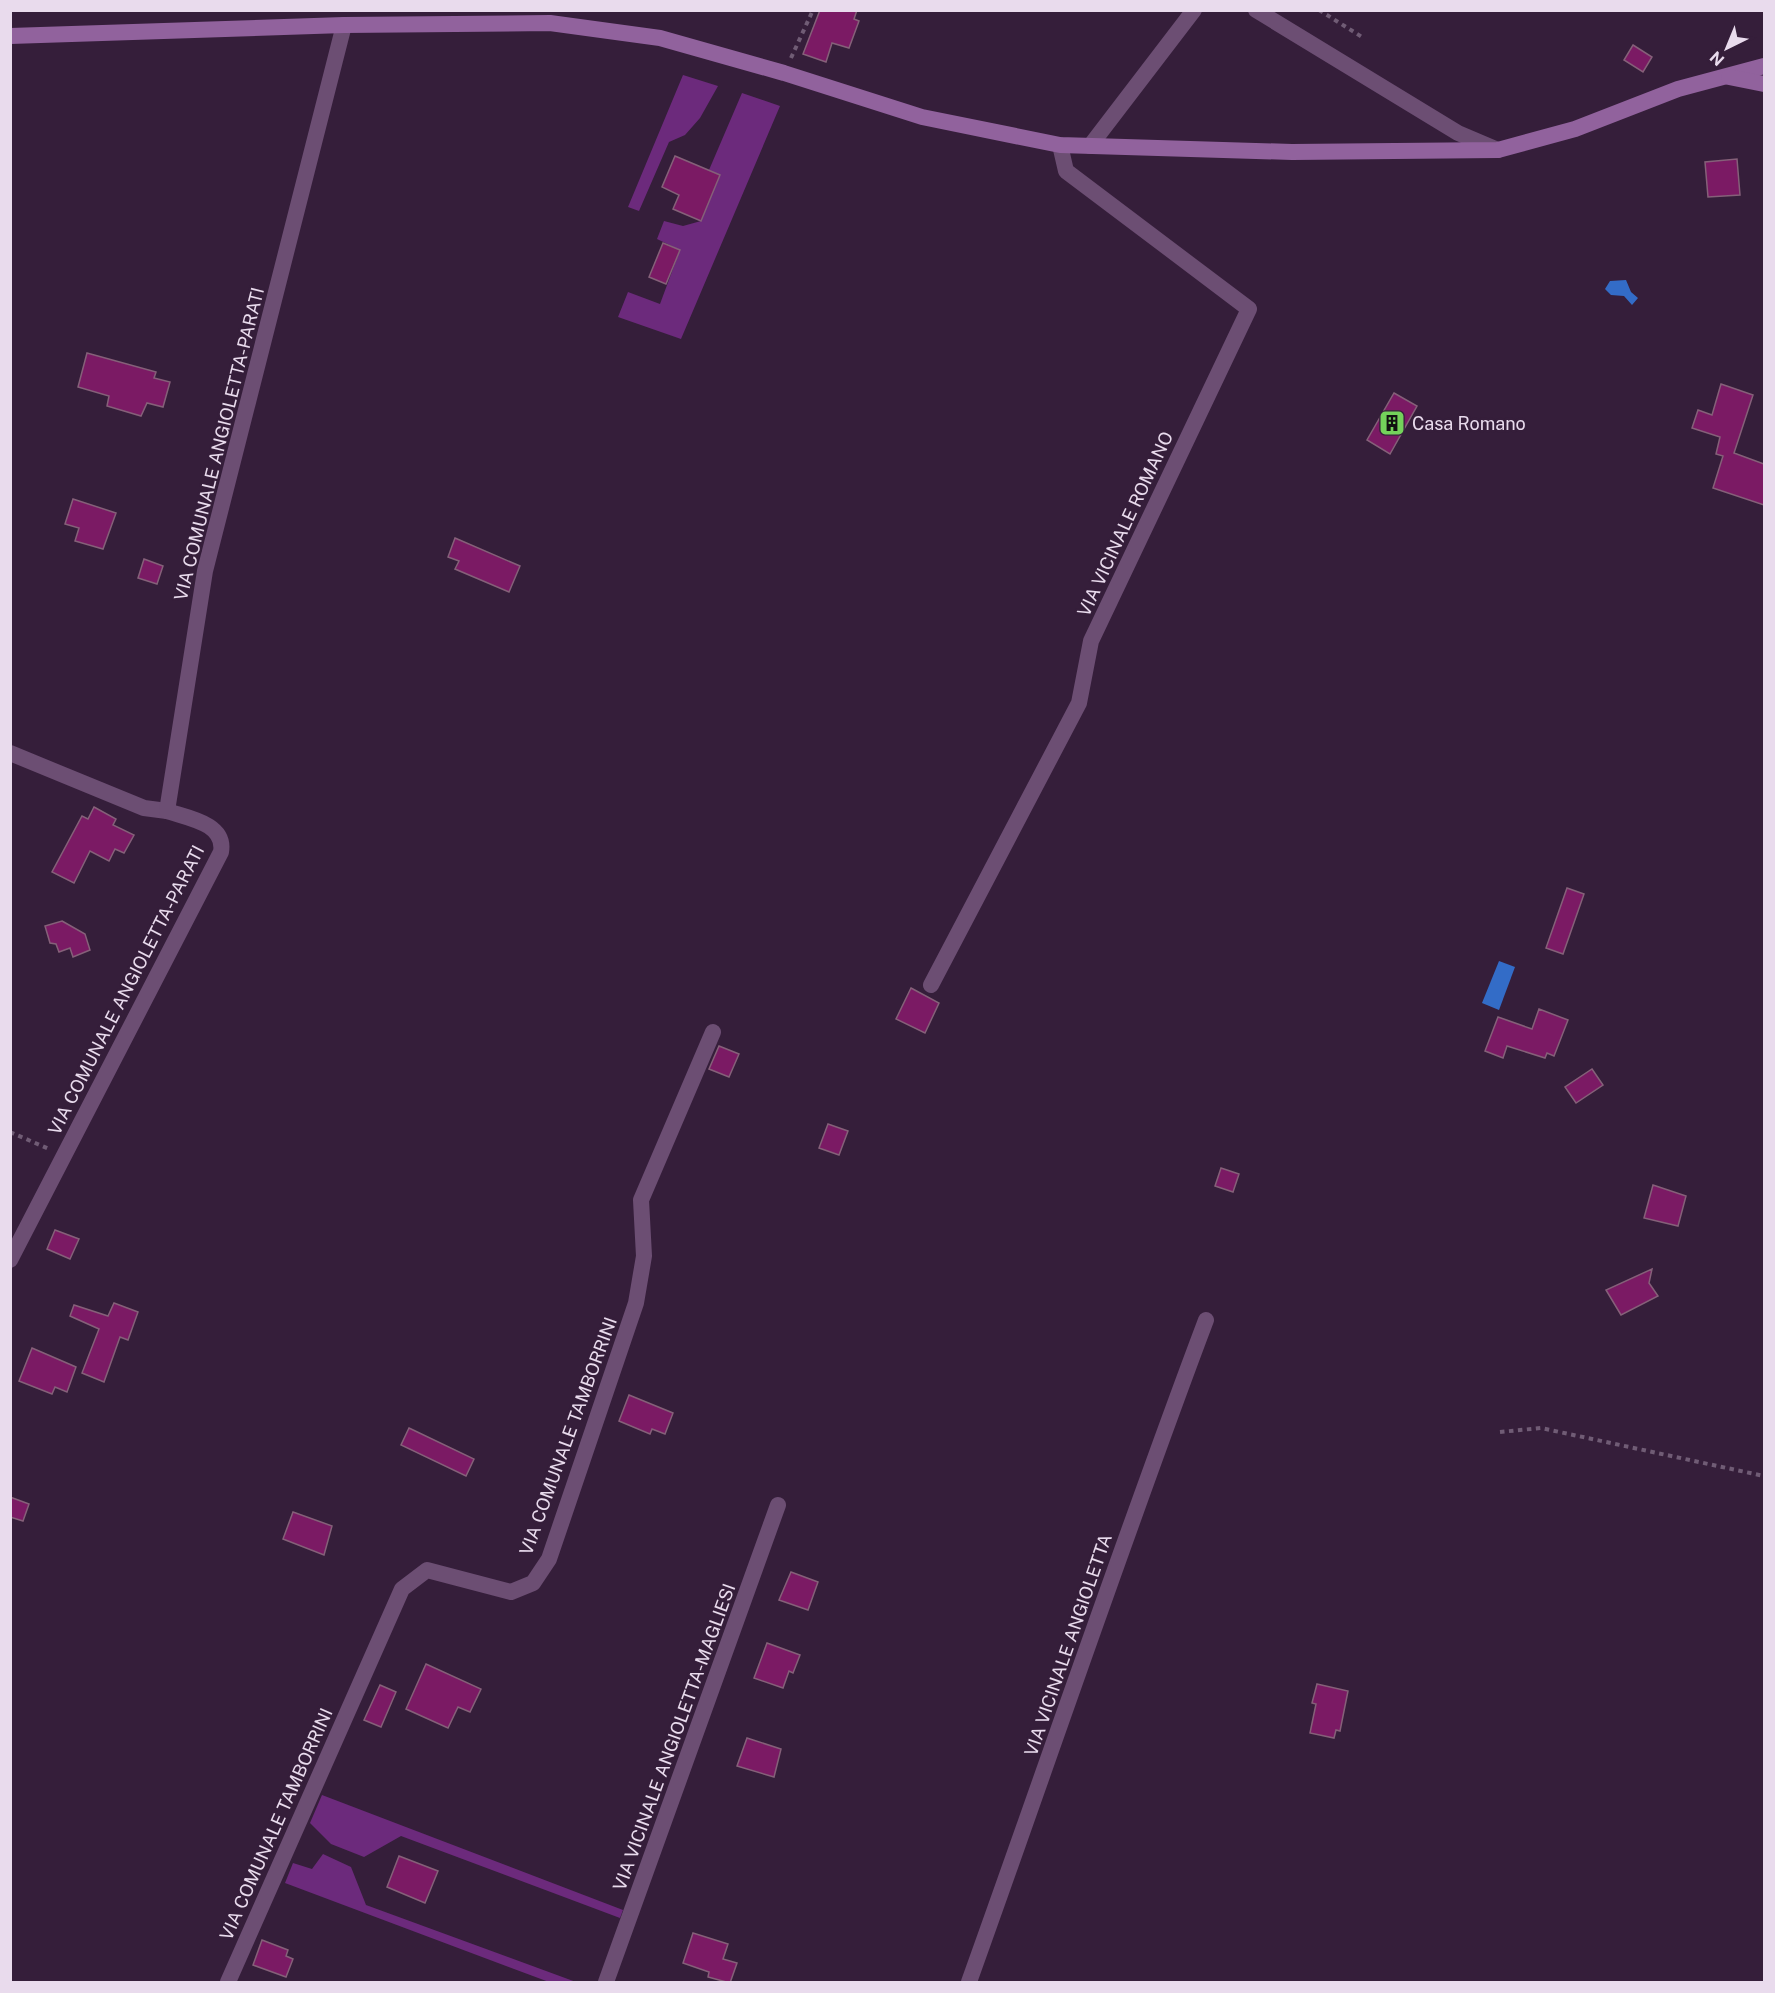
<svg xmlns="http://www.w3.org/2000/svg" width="1775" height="1993" viewBox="0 0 1775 1993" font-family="'Public Sans',sans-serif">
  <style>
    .green { fill: #6c2a7c }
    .water { fill: #336cc7 }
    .building { fill: #7b1a64; stroke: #856079; stroke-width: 1.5 }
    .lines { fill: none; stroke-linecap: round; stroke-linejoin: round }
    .path { stroke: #705c75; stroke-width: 4; stroke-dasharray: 4.5 4.5; stroke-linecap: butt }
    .minor { stroke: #6c4e73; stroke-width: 16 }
    .secondary { stroke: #91629d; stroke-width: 16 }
    .labels { text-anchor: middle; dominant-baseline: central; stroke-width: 4.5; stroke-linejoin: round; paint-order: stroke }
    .poi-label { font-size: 18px; fill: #e9dbed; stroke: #351e3a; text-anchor: start }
    .street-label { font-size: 18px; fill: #e9dbed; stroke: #351e3a }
  </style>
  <rect width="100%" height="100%" fill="#351e3a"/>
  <g class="green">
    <polygon points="683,75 718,86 700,118 685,135 669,142 639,211 628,207"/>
    <polygon points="742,93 780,106 681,339 618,317 628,292 660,304 680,250 657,239 664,221 683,226 701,221 720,175 709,170"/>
    <polygon points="322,1795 623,1910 620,1918 401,1836 364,1857 331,1844 310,1823"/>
    <polygon points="323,1854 351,1867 366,1905 576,1982 549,1982 285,1883 293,1863 312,1869"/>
  </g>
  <g class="water">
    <polygon points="1626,280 1631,292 1638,298 1632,305 1624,296 1611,295 1605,289 1610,281"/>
    <polygon points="1499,961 1515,967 1499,1010 1482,1003"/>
  </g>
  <g class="building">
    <polygon points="820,10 857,10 854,19 859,21 849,48 832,43 826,62 803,54"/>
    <polygon points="1633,45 1652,57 1643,72 1624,60"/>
    <polygon points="675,156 720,175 701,221 673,209 679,195 662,187"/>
    <polygon points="1737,159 1740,195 1708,197 1705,162"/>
    <polygon points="663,243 680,250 666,284 649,277"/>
    <polygon points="87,353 156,372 154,378 170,382 163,407 147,403 141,416 107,406 109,396 78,387"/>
    <polygon points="1721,384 1753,395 1734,453 1764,464 1764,505 1713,488 1723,456 1716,454 1720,437 1692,428 1698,410 1712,415"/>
    <polygon points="1394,393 1417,406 1390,454 1367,440"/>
    <polygon points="73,499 116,513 103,549 75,541 79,528 65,524"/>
    <polygon points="455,538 520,566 509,592 455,569 459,561 448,557"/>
    <polygon points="144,559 163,566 157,584 138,578"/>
    <polygon points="94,807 116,819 113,825 134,835 124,853 115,849 109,861 90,851 74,883 52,872 82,816 88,819"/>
    <polygon points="1567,888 1584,894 1563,954 1546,948"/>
    <polygon points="62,921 85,934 90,950 73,957 70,948 59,952 56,944 50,943 45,926"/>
    <polygon points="911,988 939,1003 925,1033 896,1019"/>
    <polygon points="1539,1009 1568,1020 1554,1056 1547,1053 1545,1058 1507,1046 1503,1058 1485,1051 1498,1017 1532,1029"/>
    <polygon points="719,1046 739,1054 729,1077 709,1069"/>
    <polygon points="1592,1069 1603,1085 1576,1103 1565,1087"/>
    <polygon points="828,1124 848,1131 839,1155 819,1148"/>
    <polygon points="1221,1168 1239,1174 1233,1192 1215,1186"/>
    <polygon points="1653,1185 1686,1196 1678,1226 1644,1218"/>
    <polygon points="55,1230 79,1239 70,1259 47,1249"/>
    <polygon points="1652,1269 1649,1283 1658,1296 1621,1315 1606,1290"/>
    <polygon points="114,1303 138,1312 128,1340 120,1337 104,1382 82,1373 99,1329 70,1316 74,1305 108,1316"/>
    <polygon points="32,1348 76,1367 67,1392 55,1387 52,1394 19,1381"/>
    <polygon points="629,1395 673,1413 665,1434 652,1429 650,1434 619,1421"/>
    <polygon points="409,1428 474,1459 466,1476 401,1445"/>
    <polygon points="10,1497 29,1504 23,1521 10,1517"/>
    <polygon points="293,1512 332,1526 324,1555 283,1539"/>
    <polygon points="791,1572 818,1582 808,1610 779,1600"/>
    <polygon points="767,1643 800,1655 793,1673 789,1671 783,1688 754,1678"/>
    <polygon points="426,1664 481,1689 470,1712 458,1707 448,1728 406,1709"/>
    <polygon points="1317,1684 1348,1691 1340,1731 1336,1730 1334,1738 1310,1733 1316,1704 1312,1703"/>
    <polygon points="380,1685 396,1692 381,1727 364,1720"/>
    <polygon points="747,1738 781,1749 774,1777 737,1766"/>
    <polygon points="399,1856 438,1871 425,1903 387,1887"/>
    <polygon points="693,1933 728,1944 723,1959 737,1963 730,1983 708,1977 709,1972 683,1963"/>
    <polygon points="262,1940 288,1950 286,1956 293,1959 286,1977 253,1965"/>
  </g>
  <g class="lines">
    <g class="path">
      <polyline points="1319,10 1362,37"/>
      <polyline points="791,58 813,10"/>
      <polyline points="10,1132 49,1149"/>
      <polyline points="1500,1432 1541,1428 1764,1476"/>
    </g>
    <g class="minor">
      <polyline points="1256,10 1458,133 1498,150"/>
      <polyline points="1090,146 1194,10"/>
      <polyline points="10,753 144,808 167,811"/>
      <polyline points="931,985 1079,703 1091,641 1249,309 1066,171 1060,145"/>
      <path d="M10 1260 221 852C226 823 187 818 167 811L205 571 344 25"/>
      <polyline points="228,1982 402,1589 427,1570 511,1592 533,1583 549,1559 636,1303 644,1256 641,1200 713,1032"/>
      <polyline points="606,1982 778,1505"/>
      <path d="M969 1982C1048 1762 1123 1540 1206 1320"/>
    </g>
    <g class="secondary">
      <polyline points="10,36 344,25 550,23 660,38 784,73 922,117 1060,145 1292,152 1498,150 1575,129 1678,89 1764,66"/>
      <polyline points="1729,77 1764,84"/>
    </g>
  </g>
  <defs>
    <g id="building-square" transform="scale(1.35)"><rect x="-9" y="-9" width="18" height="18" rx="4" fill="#74d25b" stroke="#351e3a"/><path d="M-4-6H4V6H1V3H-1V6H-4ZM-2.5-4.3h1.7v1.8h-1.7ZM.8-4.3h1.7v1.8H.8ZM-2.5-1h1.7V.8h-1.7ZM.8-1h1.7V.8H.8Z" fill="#111"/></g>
  </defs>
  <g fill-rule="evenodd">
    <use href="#building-square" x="1392" y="423"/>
  </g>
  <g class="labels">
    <g class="poi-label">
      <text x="1412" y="423">Casa Romano</text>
    </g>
    <g class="street-label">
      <text transform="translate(219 444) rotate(-76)">VIA COMUNALE ANGIOLETTA-PARATI</text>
      <text transform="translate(1125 524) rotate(-65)">VIA VICINALE ROMANO</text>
      <text transform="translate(126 990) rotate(-63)">VIA COMUNALE ANGIOLETTA-PARATI</text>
      <text transform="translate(568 1436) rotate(-70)">VIA COMUNALE TAMBORRINI</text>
      <text transform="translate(1068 1645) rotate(-71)">VIA VICINALE ANGIOLETTA</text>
      <text transform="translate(674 1737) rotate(-70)">VIA VICINALE ANGIOLETTA-MAGLIESI</text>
      <text transform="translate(276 1824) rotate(-66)">VIA COMUNALE TAMBORRINI</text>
    </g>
  </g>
  <rect width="1775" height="1993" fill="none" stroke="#e9dbed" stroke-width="24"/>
  <g transform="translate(1727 48) rotate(223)" stroke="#351e3a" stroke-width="4.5" paint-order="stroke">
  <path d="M0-4.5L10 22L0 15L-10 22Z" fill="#e9dbed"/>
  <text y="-9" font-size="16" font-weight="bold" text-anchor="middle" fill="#e9dbed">N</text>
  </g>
</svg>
